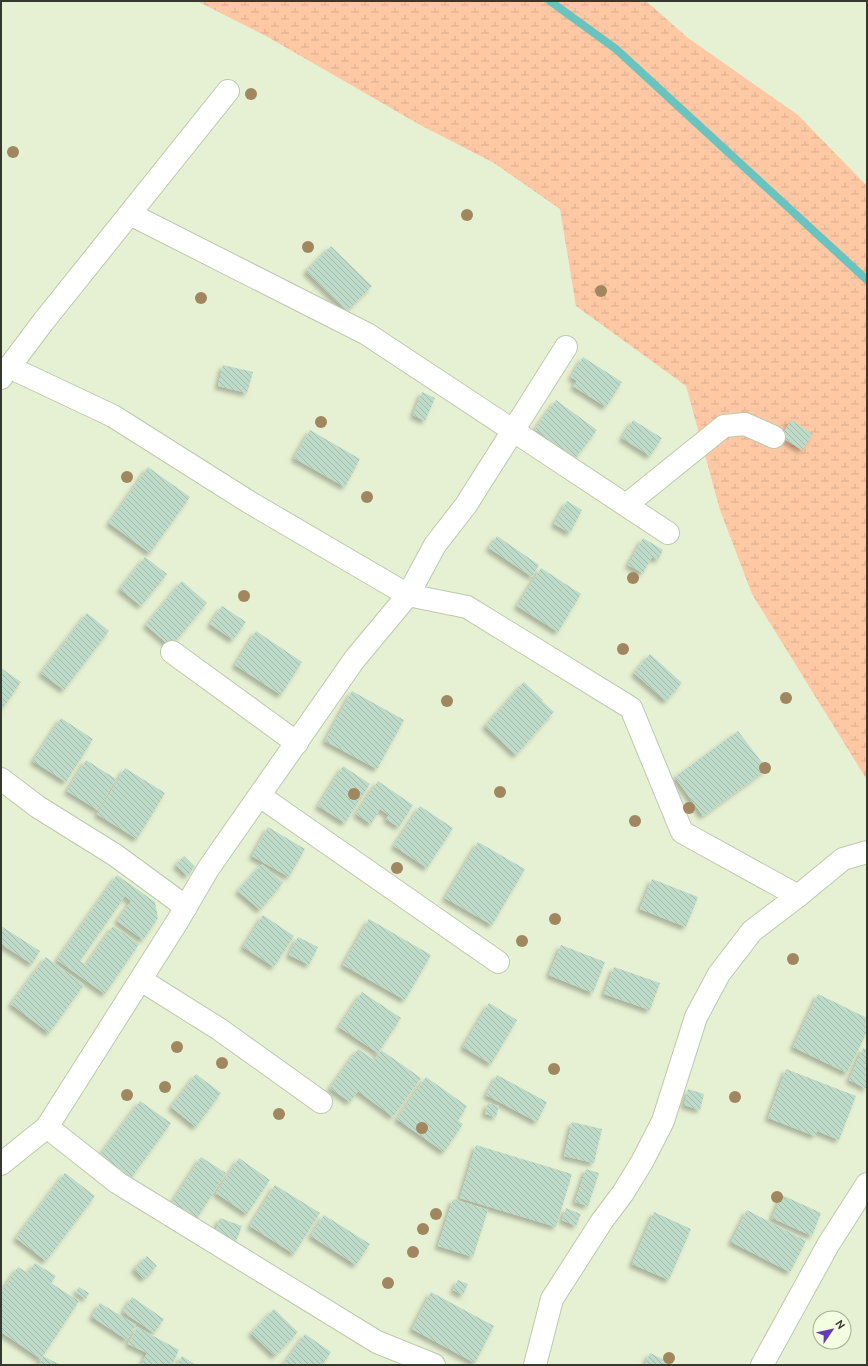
<svg xmlns="http://www.w3.org/2000/svg" width="868" height="1366" viewBox="0 0 868 1366" font-family="Ubuntu,sans-serif">
  <style>
    .wetland { fill: url(#wetland-marsh) }
    .lines { fill: none; stroke-linecap: round; stroke-linejoin: round }
    .stream { stroke: #69c4c0; stroke-width: 8 }
    .building { fill: url(#building-back-hatch); filter: url(#shadow) }
    .minor-casing { stroke: #bec8ac; stroke-width: 24 }
    .minor { stroke: #fff; stroke-width: 22 }
    .tree { fill: #a0875f }
  </style>
  <defs>
    <pattern id="wetland-marsh" width="20" height="14" patternUnits="userSpaceOnUse"><rect width="20" height="14" fill="#fec8a4"/><path d="M1 5h8M5 5V1M11 12h8M15 12V8" fill="none" stroke="#daad8e"/></pattern>
    <pattern id="building-back-hatch" width="6" height="6" patternUnits="userSpaceOnUse"><rect width="6" height="6" fill="#bddbc8"/><path d="M-1 5l2 2M0 0l6 6M5-1l2 2" fill="none" stroke="#a3bdac"/></pattern>
    <filter id="shadow"><feDropShadow dx="-3.5" dy="3.5" stdDeviation="2" flood-color="#0004"/></filter>
  </defs>
  <rect width="100%" height="100%" fill="#e6f1d3"/>
  <polygon class="wetland" points="197,1 646,1 688,38 798,115 867,186 867,780 752,594 720,510 686,386 576,306 560,209 494,163 422,126 266,36"/>
  <g class="lines">
    <polyline class="stream" points="550,1 616,49 867,280"/>
  </g>
  <g class="building">
    <polygon points="331,246 372,286 347,311 306,271"/>
    <polygon points="583,357 622,382 606,407 573,386 577,381 571,377"/>
    <polygon points="223,365 253,372 247,393 218,386"/>
    <polygon points="422,392 435,398 425,421 413,415"/>
    <polygon points="556,400 597,430 575,459 535,429"/>
    <polygon points="633,420 662,438 650,456 622,438"/>
    <polygon points="791,420 813,434 802,450 781,437"/>
    <polygon points="310,430 360,459 345,487 294,458"/>
    <polygon points="148,467 190,497 150,553 109,523"/>
    <polygon points="567,501 582,510 570,533 554,524"/>
    <polygon points="497,536 539,565 532,577 489,548"/>
    <polygon points="643,538 663,550 658,560 652,557 643,573 628,565"/>
    <polygon points="145,557 167,574 141,606 120,589"/>
    <polygon points="541,568 581,594 558,632 517,606"/>
    <polygon points="182,581 207,603 171,647 146,625"/>
    <polygon points="222,606 246,622 233,640 210,624"/>
    <polygon points="87,613 109,631 64,690 41,673"/>
    <polygon points="256,631 302,662 281,695 235,665"/>
    <polygon points="650,654 682,683 666,701 634,673"/>
    <polygon points="1,668 21,682 1,711"/>
    <polygon points="524,682 543,700 542,701 554,712 516,755 485,726"/>
    <polygon points="352,691 404,720 377,769 325,741"/>
    <polygon points="61,718 93,739 66,782 33,761"/>
    <polygon points="738,731 767,769 703,816 675,777"/>
    <polygon points="86,760 116,779 98,810 67,791"/>
    <polygon points="343,766 370,784 345,823 318,806"/>
    <polygon points="125,768 165,793 137,839 97,814"/>
    <polygon points="378,781 413,805 399,827 386,819 389,815 380,809 371,824 356,814"/>
    <polygon points="420,806 453,828 427,868 394,846"/>
    <polygon points="268,827 305,849 289,877 252,856"/>
    <polygon points="478,842 525,869 492,925 445,898"/>
    <polygon points="184,856 195,867 187,876 176,865"/>
    <polygon points="262,864 283,883 260,910 238,891"/>
    <polygon points="117,875 155,902 158,918 143,940 117,921 131,901 125,896 80,961 86,965 113,926 139,944 105,994 57,960"/>
    <polygon points="652,879 698,897 686,927 640,909"/>
    <polygon points="263,915 294,936 274,967 243,947"/>
    <polygon points="369,919 431,955 405,1000 343,965"/>
    <polygon points="1,926 40,951 32,964 1,944"/>
    <polygon points="298,937 318,947 309,965 289,955"/>
    <polygon points="561,945 605,962 593,993 549,975"/>
    <polygon points="46,957 84,985 49,1033 11,1004"/>
    <polygon points="614,967 660,983 650,1010 604,994"/>
    <polygon points="362,992 401,1018 378,1053 339,1027"/>
    <polygon points="818,994 867,1018 867,1032 847,1073 793,1047"/>
    <polygon points="489,1003 517,1020 491,1064 463,1047"/>
    <polygon points="863,1048 867,1050 867,1089 849,1080"/>
    <polygon points="358,1049 374,1060 381,1050 421,1078 393,1117 358,1091 350,1102 330,1088"/>
    <polygon points="786,1069 856,1096 839,1140 817,1131 815,1136 768,1118"/>
    <polygon points="196,1074 221,1093 196,1127 171,1107"/>
    <polygon points="497,1075 547,1102 537,1122 486,1095"/>
    <polygon points="426,1077 467,1106 458,1121 463,1124 444,1152 397,1119"/>
    <polygon points="688,1089 704,1094 700,1110 684,1105"/>
    <polygon points="140,1101 171,1123 129,1181 98,1158"/>
    <polygon points="488,1103 499,1106 496,1117 485,1114"/>
    <polygon points="572,1122 602,1129 594,1163 564,1156"/>
    <polygon points="476,1145 572,1174 556,1227 460,1198"/>
    <polygon points="201,1157 226,1173 194,1223 169,1207"/>
    <polygon points="239,1158 270,1180 247,1214 216,1193"/>
    <polygon points="586,1169 599,1173 588,1206 575,1202"/>
    <polygon points="65,1173 95,1196 46,1261 16,1238"/>
    <polygon points="275,1185 320,1213 294,1254 250,1226"/>
    <polygon points="782,1195 821,1213 812,1236 772,1218"/>
    <polygon points="453,1199 488,1210 473,1257 438,1246"/>
    <polygon points="566,1208 581,1214 576,1226 562,1220"/>
    <polygon points="747,1210 806,1241 790,1272 731,1242"/>
    <polygon points="654,1212 691,1229 669,1280 632,1264"/>
    <polygon points="324,1215 370,1244 356,1265 311,1236"/>
    <polygon points="220,1218 242,1226 236,1241 215,1232"/>
    <polygon points="147,1256 157,1266 144,1279 134,1269"/>
    <polygon points="35,1263 56,1276 51,1283 79,1301 41,1359 1,1332 1,1292 18,1267 28,1273"/>
    <polygon points="458,1280 468,1284 463,1295 453,1290"/>
    <polygon points="79,1287 89,1293 86,1299 76,1292"/>
    <polygon points="431,1292 494,1326 475,1363 412,1329"/>
    <polygon points="132,1297 164,1319 154,1333 123,1312"/>
    <polygon points="100,1303 136,1325 127,1340 92,1317"/>
    <polygon points="274,1309 298,1332 275,1356 251,1333"/>
    <polygon points="137,1327 179,1350 172,1365 165,1363 164,1365 141,1365 147,1353 128,1344"/>
    <polygon points="305,1334 331,1352 322,1365 283,1365"/>
    <polygon points="650,1353 675,1365 645,1365"/>
    <polygon points="43,1356 61,1365 39,1365"/>
    <polygon points="182,1356 196,1365 177,1365"/>
  </g>
  <g class="lines">
    <g class="minor-casing">
      <g id="minor">
        <polyline points="130,214 367,334 668,533"/>
        <polyline points="9,367 113,416 249,502 408,595 467,607 631,708 682,832 798,896"/>
        <polyline points="1,378 43,322 228,91"/>
        <polyline points="626,505 724,426 745,424 774,437"/>
        <polyline points="172,652 297,743"/>
        <polyline points="1,779 38,807 115,855 186,907"/>
        <polyline points="260,796 498,962"/>
        <polyline points="141,980 219,1029 321,1102"/>
        <polyline points="47,1127 118,1183 263,1272 377,1342 434,1365"/>
        <polyline points="1,1164 47,1127 177,922 208,869 354,660 408,595 435,545 466,505 566,347"/>
        <polyline points="535,1365 552,1299 602,1221 623,1193 642,1162 663,1121 696,1017 719,974 752,931 798,896 843,859 867,852"/>
        <polyline points="762,1365 828,1245 867,1184"/>
      </g>
    </g>
    <use href="#minor" class="minor"/>
  </g>
  <g class="tree">
    <circle cx="251" cy="94" r="6"/>
    <circle cx="13" cy="152" r="6"/>
    <circle cx="467" cy="215" r="6"/>
    <circle cx="308" cy="247" r="6"/>
    <circle cx="601" cy="291" r="6"/>
    <circle cx="201" cy="298" r="6"/>
    <circle cx="321" cy="422" r="6"/>
    <circle cx="127" cy="477" r="6"/>
    <circle cx="367" cy="497" r="6"/>
    <circle cx="633" cy="578" r="6"/>
    <circle cx="244" cy="596" r="6"/>
    <circle cx="623" cy="649" r="6"/>
    <circle cx="786" cy="698" r="6"/>
    <circle cx="447" cy="701" r="6"/>
    <circle cx="765" cy="768" r="6"/>
    <circle cx="500" cy="792" r="6"/>
    <circle cx="354" cy="794" r="6"/>
    <circle cx="689" cy="808" r="6"/>
    <circle cx="635" cy="821" r="6"/>
    <circle cx="397" cy="868" r="6"/>
    <circle cx="555" cy="919" r="6"/>
    <circle cx="522" cy="941" r="6"/>
    <circle cx="793" cy="959" r="6"/>
    <circle cx="177" cy="1047" r="6"/>
    <circle cx="222" cy="1063" r="6"/>
    <circle cx="554" cy="1069" r="6"/>
    <circle cx="165" cy="1087" r="6"/>
    <circle cx="127" cy="1095" r="6"/>
    <circle cx="735" cy="1097" r="6"/>
    <circle cx="279" cy="1114" r="6"/>
    <circle cx="422" cy="1128" r="6"/>
    <circle cx="777" cy="1197" r="6"/>
    <circle cx="436" cy="1214" r="6"/>
    <circle cx="423" cy="1229" r="6"/>
    <circle cx="413" cy="1252" r="6"/>
    <circle cx="388" cy="1283" r="6"/>
    <circle cx="669" cy="1358" r="6"/>
  </g>
  <rect width="868" height="1366" fill="none" stroke="#34382d" stroke-width="4"/>
  <g transform="translate(832 1330) rotate(56)"><circle r="19" fill="#f3fee0" stroke="#a7af98"/>
  <path d="M0-3L7 15L0 10L-7 15Z" fill="#643cb4"/>
  <text y="-6" font-size="11" font-weight="bold" text-anchor="middle" fill="#34382d">N</text>
  </g>
</svg>
